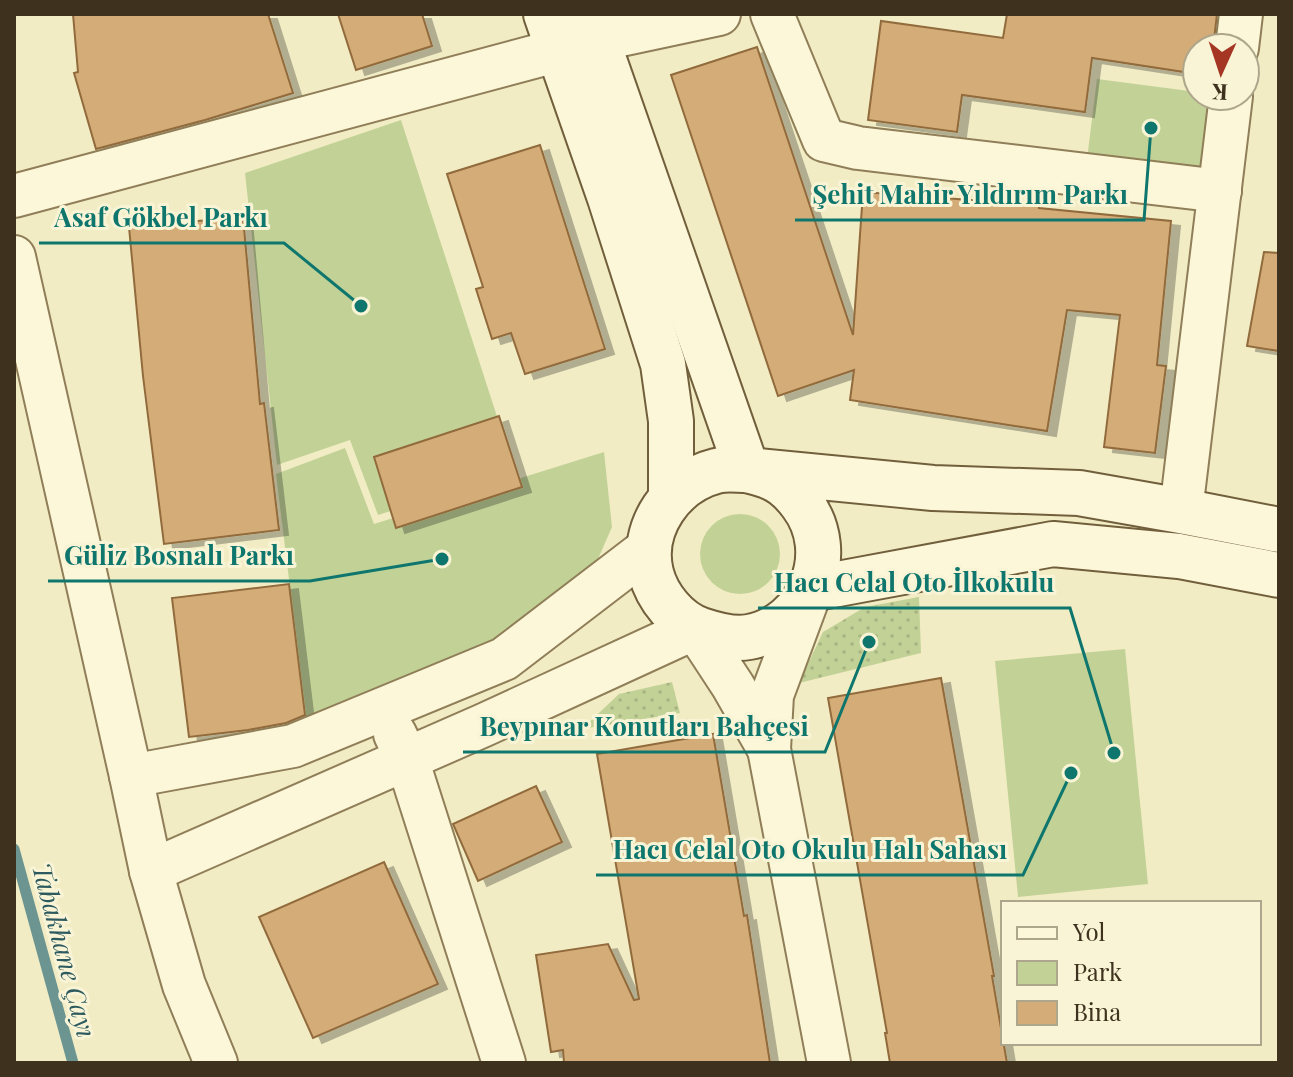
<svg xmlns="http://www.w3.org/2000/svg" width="1293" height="1077" viewBox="0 0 1293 1077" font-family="'Playfair Display',serif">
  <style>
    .green { fill: #c2d297 }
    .garden { fill: url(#garden-dots) }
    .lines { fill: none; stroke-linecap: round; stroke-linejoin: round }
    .stream { stroke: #6c9591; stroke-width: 11 }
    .building { fill: #d4ac77; stroke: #916b3c; stroke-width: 2; filter: url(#shadow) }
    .street-casing { stroke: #8f7e58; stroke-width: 46 }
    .secondary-casing { stroke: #715f3c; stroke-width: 48 }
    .street { stroke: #fcf7d9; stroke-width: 42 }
    .secondary { stroke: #fcf7d9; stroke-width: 44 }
    .labels { text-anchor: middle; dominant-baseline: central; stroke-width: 6; stroke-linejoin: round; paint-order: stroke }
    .water-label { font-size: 26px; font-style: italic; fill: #2c5a5f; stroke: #f9f4d5 }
    .leader { fill: none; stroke: #0f766e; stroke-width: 3 }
    .callout-dot { fill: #0f766e; stroke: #f9f4d5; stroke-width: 3 }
    .callout-label { font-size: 26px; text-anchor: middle; font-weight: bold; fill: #0f766e; stroke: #f9f4d5; stroke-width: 6; stroke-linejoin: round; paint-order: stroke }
  </style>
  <defs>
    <pattern id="garden-dots" width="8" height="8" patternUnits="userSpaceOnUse" patternTransform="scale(2)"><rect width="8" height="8" fill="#c2d297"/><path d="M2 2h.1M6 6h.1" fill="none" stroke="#a8b582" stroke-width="1.8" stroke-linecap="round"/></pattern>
    <filter id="shadow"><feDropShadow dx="9" dy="5" stdDeviation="0" flood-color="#0004"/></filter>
  </defs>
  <rect width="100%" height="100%" fill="#f2ecc4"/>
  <g class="green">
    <polygon points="1097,79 1197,92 1197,96 1214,96 1205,174 1087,159"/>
    <polygon points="401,120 515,472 378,515 350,440 277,465 245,173"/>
    <polygon points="345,448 374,524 604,452 612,527 584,591 500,649 307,725 276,474"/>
    <circle cx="740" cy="554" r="40"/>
    <polygon points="1125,649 1148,884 1018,897 995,661"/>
  </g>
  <g class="garden">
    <polygon points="919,597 921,653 799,683 823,632 865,607"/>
    <polygon points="672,682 680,713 582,729 619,694"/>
  </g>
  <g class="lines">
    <polyline class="stream" points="14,849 73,1063"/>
  </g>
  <g class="building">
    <polygon points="73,14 268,14 293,93 205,120 96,149 74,73 78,72"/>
    <polygon points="338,14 422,14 432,46 356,70"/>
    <polygon points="1007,14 1217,14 1213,48 1197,48 1197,74 1092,58 1085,112 962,95 957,132 868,120 881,21 1003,38"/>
    <polygon points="757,47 853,335 863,192 1039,205 1039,208 1171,221 1157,365 1166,366 1155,453 1104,447 1120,315 1067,310 1047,431 850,400 854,370 778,396 671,75"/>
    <polygon points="540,145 605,349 525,374 511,333 492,339 476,289 483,287 447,174"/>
    <polygon points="243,217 260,404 264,403 279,530 164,544 143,376 129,227"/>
    <polygon points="1264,252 1279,253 1279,351 1247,346"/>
    <polygon points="499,416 522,487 396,528 374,457"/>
    <polygon points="289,584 305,715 286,723 248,730 189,737 172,598"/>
    <polygon points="941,678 994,976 992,976 1007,1063 890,1063 885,1033 887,1033 828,698"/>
    <polygon points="713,734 744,916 747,915 770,1063 564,1063 563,1050 551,1052 536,955 608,944 634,1000 639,999 597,754"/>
    <polygon points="536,786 562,842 478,881 453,824"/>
    <polygon points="384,862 438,984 313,1038 259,917"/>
  </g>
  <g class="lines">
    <g class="street-casing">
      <g id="street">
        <polyline points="772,14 824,140 858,148 1220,191"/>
        <polyline points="1237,48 1241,14"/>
        <polyline points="14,196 597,40 719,14"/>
        <polyline points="14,257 131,776 151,871 184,985 216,1063"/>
        <polyline points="1181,511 1231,96"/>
        <polyline points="811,590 772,695 769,749 829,1063"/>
        <polyline points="395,734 407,759 504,1063"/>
        <polyline points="131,776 293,746 504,659 649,548"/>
        <polyline points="151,871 484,725 695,628 733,686 769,749"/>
      </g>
    </g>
    <g class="secondary-casing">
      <g id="secondary">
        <polyline points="546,14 610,198 663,364 671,421 671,497"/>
        <polyline points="590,14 597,40 747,470"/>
        <path d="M747 470C754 472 763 474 770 477 783 482 794 493 802 504 839 553 809 626 749 637 733 640 716 635 701 630 677 622 657 597 651 573 640 527 673 482 716 471 726 468 737 470 747 470L933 488 1079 493 1181 511 1279 530"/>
        <polyline points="811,589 1053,544 1179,556 1279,575"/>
      </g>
    </g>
    <use href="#street" class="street"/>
    <use href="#secondary" class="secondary"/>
  </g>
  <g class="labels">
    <g class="water-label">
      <text transform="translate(65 950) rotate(75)">Tabakhane Çayı</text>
    </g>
  </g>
  <path class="leader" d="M1151 128L1144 220H795M361 306L284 243H39M442 559L310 581H48M1114 753L1070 608H758M869 642L825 752H463M1071 773L1023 875H596"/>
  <g class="callout-dot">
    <circle cx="1151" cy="128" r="8"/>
    <circle cx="361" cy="306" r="8"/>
    <circle cx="442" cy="559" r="8"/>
    <circle cx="1114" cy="753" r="8"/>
    <circle cx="869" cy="642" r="8"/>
    <circle cx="1071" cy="773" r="8"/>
  </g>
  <g class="callout-label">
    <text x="970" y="204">Şehit Mahir Yıldırım Parkı</text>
    <text x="161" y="227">Asaf Gökbel Parkı</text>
    <text x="179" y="565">Güliz Bosnalı Parkı</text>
    <text x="914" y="592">Hacı Celal Oto İlkokulu</text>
    <text x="644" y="736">Beypınar Konutları Bahçesi</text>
    <text x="810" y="859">Hacı Celal Oto Okulu Halı Sahası</text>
  </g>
  <rect width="1293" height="1077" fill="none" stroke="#3e321e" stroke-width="32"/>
  <rect x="1001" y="901" width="260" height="144" fill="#f9f4d5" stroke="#aea68c" stroke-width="2"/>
  <rect x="1017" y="927" width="40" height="12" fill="#fcf7d9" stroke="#aea68c" stroke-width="2"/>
  <text x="1073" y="941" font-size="24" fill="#3e321e">Yol</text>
  <rect x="1017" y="961" width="40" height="24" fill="#c2d297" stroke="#aea68c" stroke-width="2"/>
  <text x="1073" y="981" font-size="24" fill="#3e321e">Park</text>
  <rect x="1017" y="1001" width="40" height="24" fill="#d4ac77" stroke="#aea68c" stroke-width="2"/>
  <text x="1073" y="1021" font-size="24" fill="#3e321e">Bina</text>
  <g transform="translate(1221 72) rotate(183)"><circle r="38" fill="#f9f4d5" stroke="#aea68c" stroke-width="2"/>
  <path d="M0-6L14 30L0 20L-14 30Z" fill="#a43623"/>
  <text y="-12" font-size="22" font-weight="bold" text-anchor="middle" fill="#3e321e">K</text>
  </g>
</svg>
